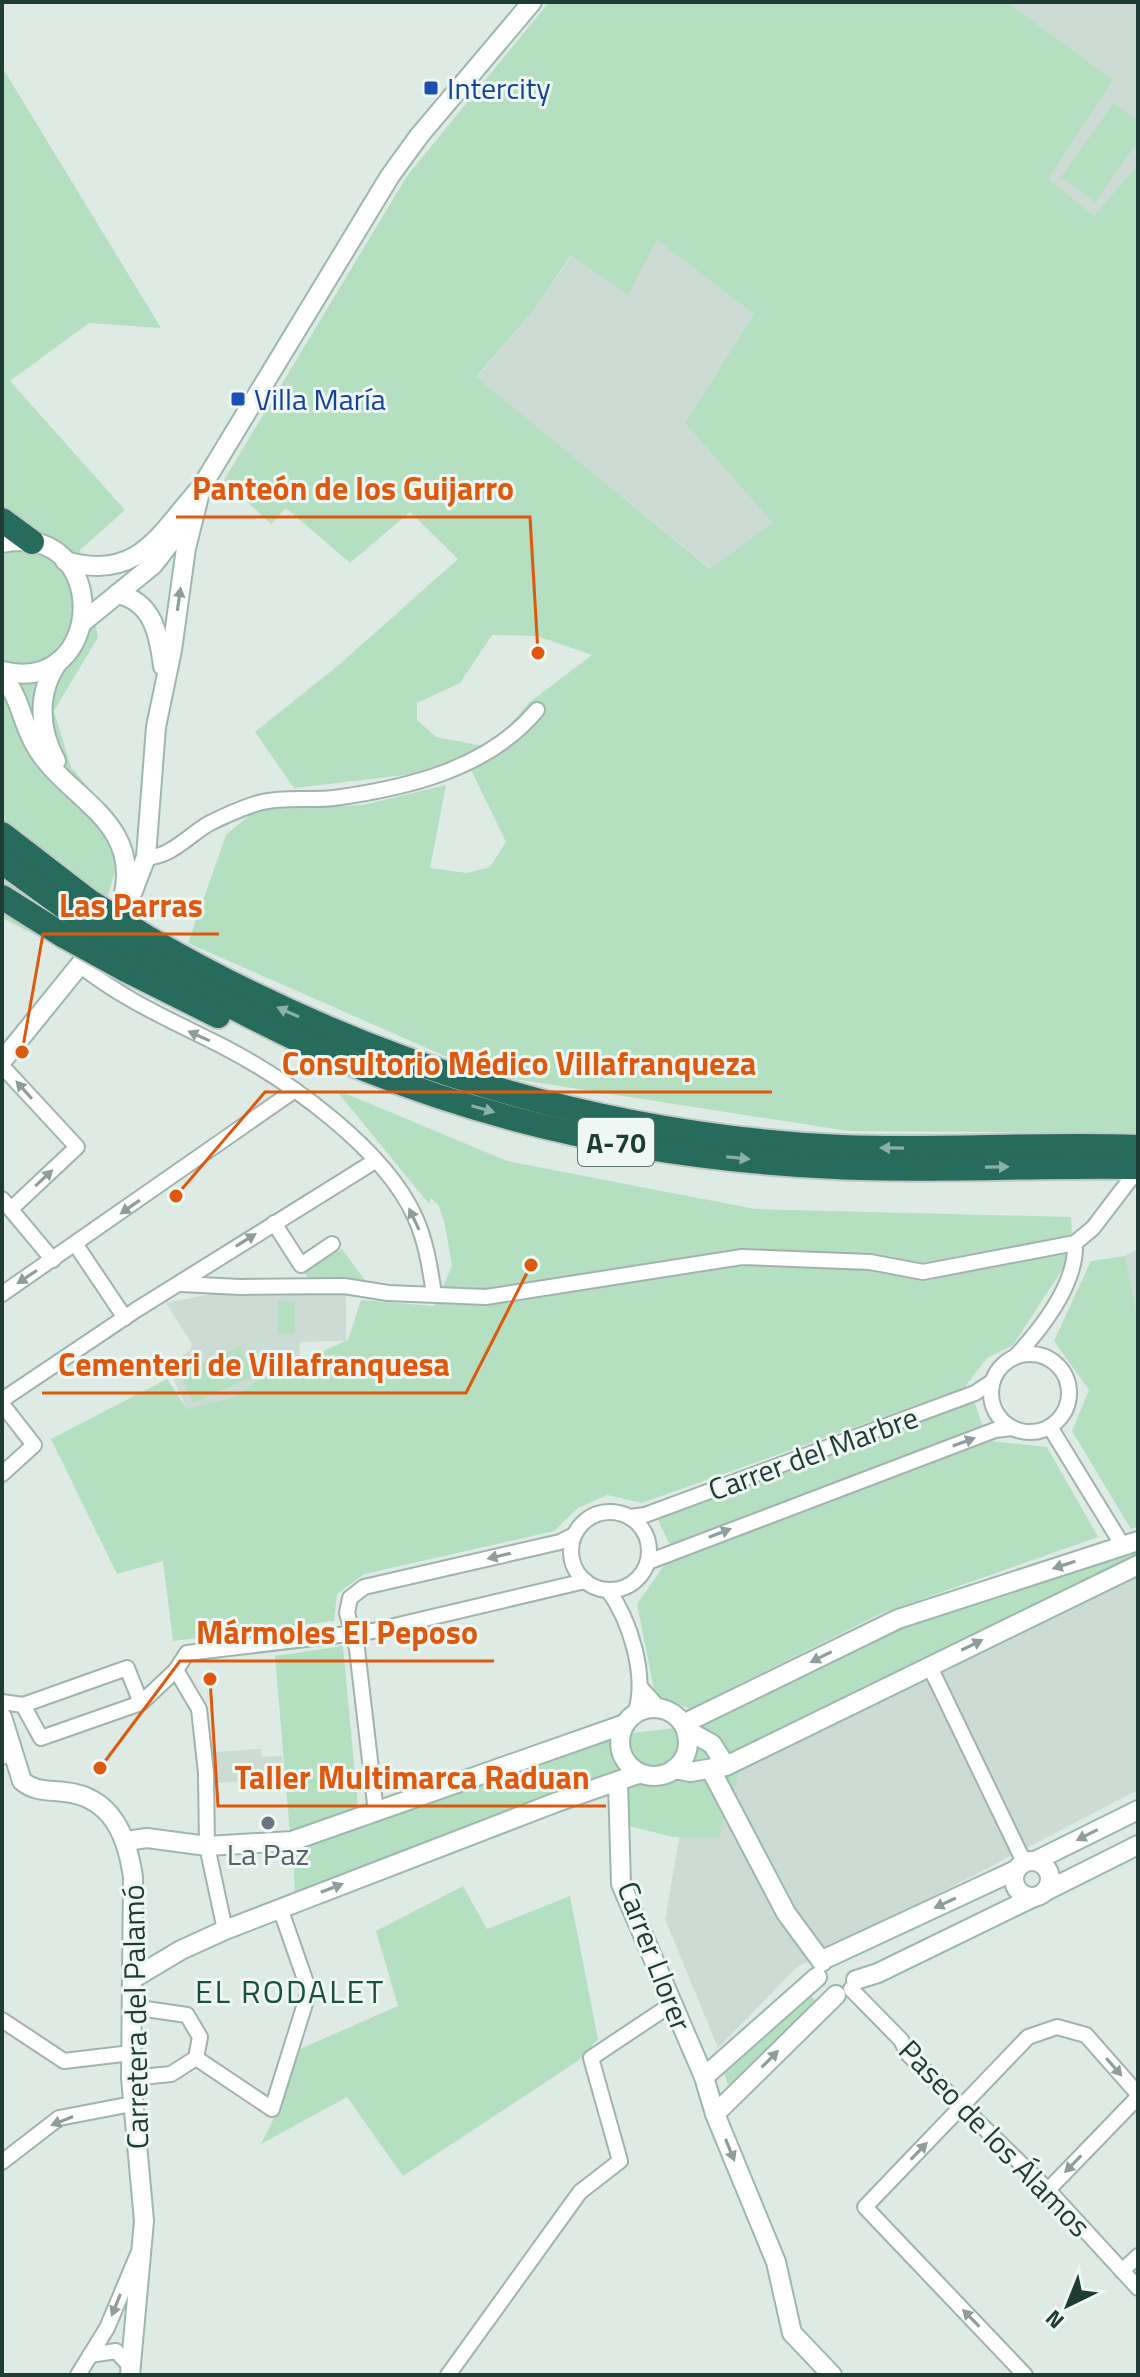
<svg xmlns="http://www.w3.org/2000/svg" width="1140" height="2377" viewBox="0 0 1140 2377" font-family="'Titillium Web',sans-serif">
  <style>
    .built { fill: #ccdbd4 }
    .green { fill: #b4dfc0; fill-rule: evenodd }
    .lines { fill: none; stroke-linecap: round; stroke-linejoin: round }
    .street-casing { stroke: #a1b3ac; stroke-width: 18 }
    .secondary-casing { stroke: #9cb8ae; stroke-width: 22 }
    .highway-casing { stroke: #c0c8c6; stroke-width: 28 }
    .street { stroke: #fff; stroke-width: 14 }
    .secondary { stroke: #fff; stroke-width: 18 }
    .highway { stroke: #276b5d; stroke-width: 24 }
    .highway-bridge-casing { stroke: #c0c8c6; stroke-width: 28; stroke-linecap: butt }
    .highway-bridge { stroke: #276b5d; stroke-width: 24 }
    .oneway { fill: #8e9e9a }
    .oneway2 { fill: #8ab1a8 }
    .transit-dot { fill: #1a4fb4; stroke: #eef7f3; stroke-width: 3 }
    .worship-dot { fill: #6b7280; stroke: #eef7f3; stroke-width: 3 }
    .labels { text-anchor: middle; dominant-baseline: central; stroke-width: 6; stroke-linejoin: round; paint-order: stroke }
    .shield { fill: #eef7f3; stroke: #5c746d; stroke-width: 2 }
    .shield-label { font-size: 28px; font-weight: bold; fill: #1e3c34 }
    .transit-label { font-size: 30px; fill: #164399; stroke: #eef7f3; text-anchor: start }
    .street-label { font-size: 30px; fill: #1e3c34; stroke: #eef7f3 }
    .worship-label { font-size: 30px; fill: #5b616d; stroke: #eef7f3 }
    .neighbourhood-label { font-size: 32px; letter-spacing: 2px; fill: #185042; stroke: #eef7f3 }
    .leader { fill: none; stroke: #de580e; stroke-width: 3 }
    .callout-dot { fill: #de580e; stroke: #eef7f3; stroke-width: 3 }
    .callout-label { font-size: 32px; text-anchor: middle; font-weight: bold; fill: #de580e; stroke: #eef7f3; stroke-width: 6; stroke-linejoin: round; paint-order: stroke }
  </style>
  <rect width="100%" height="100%" fill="#deebe5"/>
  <g class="built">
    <polygon points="1007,2 1138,2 1138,164 1094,216 1047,179 1113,80"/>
    <polygon points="656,239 754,314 685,423 774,523 711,569 476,378 534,310 572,255"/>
    <polygon points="1138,1249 1138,1321 1125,1256"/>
    <polygon points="346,1292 346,1341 300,1342 299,1358 262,1376 234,1397 187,1409 167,1365 190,1351 192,1344 166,1303 211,1294"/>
    <polygon points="1138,1558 1138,1790 797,1967 718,2048 665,1919 680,1834 719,1836 741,1766"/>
    <polygon points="261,1749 262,1757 282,1756 284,1778 217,1783 215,1752"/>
  </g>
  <g class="green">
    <path d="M549 2H1007L1113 80 1048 179 1094 216 1138 164V1133L848 1131 488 1075 188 943 226 835 258 808 363 805 446 785 430 868 467 873 490 867 506 842 470 768 487 748 413 774 294 788 255 732 340 664 458 559 410 512 350 563 286 508 271 524 224 480 407 176ZM657 240 754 314 685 423 773 523 710 569 476 377 534 310 571 255 628 295ZM492 635 537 636 592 655 530 702 489 747 436 737 417 720V703L460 683Z"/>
    <polygon points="2,67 161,328 89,323 10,381 125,510 80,550 98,637 54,711 71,767 126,832 107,899 57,946 2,918"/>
    <polygon points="1114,103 1138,121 1138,141 1095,202 1061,177"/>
    <polygon points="335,1089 507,1161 755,1209 1071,1217 1073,1253 1013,1345 987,1358 964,1388 642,1503 607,1495 578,1508 554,1531 364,1574 337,1594 334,1621 173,1641 163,1561 117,1574 51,1439 167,1379 187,1409 234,1397 257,1380 348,1340 361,1300 434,1306 452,1266 445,1225 439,1206 431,1198 429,1204"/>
    <polygon points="342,1249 367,1283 307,1277 303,1271"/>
    <polygon points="1125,1256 1138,1321 1138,1527 1131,1529 1072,1431 1089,1390 1054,1341 1091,1261"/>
    <polygon points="278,1301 295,1301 295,1333 278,1334"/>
    <polygon points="240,1347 253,1376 193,1403 180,1373"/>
    <polygon points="974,1401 983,1427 670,1545 657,1518"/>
    <polygon points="991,1441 1047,1447 1098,1537 882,1613 690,1709 655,1695 637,1604 665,1564"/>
    <polygon points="1138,1547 1138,1558 741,1766 719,1837 673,1837 629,1826 609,1782 295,1895 293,1851 605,1736 702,1725 903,1621"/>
    <polygon points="343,1646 358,1807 290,1834 275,1656"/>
    <polygon points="463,1886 487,1929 570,1896 598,2039 578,2061 403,2176 347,2097 261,2144 278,2110 293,2052 398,2006 376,1931"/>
    <polygon points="809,1996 819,2002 733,2087 727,2083 724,2073 729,2066"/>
  </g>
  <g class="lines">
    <g class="street-casing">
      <g id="street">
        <path d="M146 857C169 859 191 833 210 823 224 816 240 809 255 804 279 796 309 801 334 798 407 788 488 769 537 710"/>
        <path d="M80 965C123 1000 173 1021 222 1046 288 1080 384 1148 415 1217 426 1241 430 1268 434 1294"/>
        <polyline points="2,1066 77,1147 11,1209"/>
        <polyline points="2,1199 53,1260"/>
        <polyline points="274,1223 301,1265 332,1244"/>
        <polyline points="76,1245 125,1318"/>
        <polyline points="181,1284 240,1287 344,1286 388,1293 486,1297 742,1257 870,1262 923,1272 1075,1243 1093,1228 1138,1169"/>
        <polyline points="2,1294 295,1090"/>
        <circle cx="1030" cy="1393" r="39"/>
        <path d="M1015 1357C1042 1328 1077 1284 1075 1243"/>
        <polyline points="2,1400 136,1310 375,1161"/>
        <polyline points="2,1404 34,1445 2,1474"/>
        <polyline points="1050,1427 1123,1546"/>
        <circle cx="610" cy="1551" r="39"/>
        <polyline points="630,1517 645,1515 975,1393 993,1381"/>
        <polyline points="648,1562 995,1430 1012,1428"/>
        <path d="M608 1590C630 1620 647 1675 636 1711"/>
        <polyline points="929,1665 1024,1862"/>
        <polyline points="176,1670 187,1653 373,1631 585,1581"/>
        <polyline points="176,1670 199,1709 206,1773 207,1846 225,1930"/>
        <polyline points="641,1688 659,1708"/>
        <polyline points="2,1702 23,1705 41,1738 141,1703 176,1670"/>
        <polyline points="23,1705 127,1668 141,1703"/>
        <polyline points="2,1743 2,1757"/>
        <polyline points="376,1812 357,1649 347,1613 350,1598 364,1587 560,1542 574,1535"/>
        <polyline points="851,1989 901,2040 908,2054 1048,2190 1138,2288"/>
        <polyline points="2,2020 64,2061 131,2053"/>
        <polyline points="196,2058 272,2109 309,1991 280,1908"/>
        <polyline points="131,2078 171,2074 196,2058 200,2037 187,2015 132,2007"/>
        <polyline points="2,2162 59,2118 132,2104"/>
        <polyline points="1048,2190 1138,2097"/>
        <polyline points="1122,2271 1138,2256"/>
        <polyline points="90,2355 116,2351 131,2367"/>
        <polyline points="78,2375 107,2328 138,2254"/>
        <polyline points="448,2375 580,2192 620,2161 591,2058 672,2004"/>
        <polyline points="1025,2375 865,2207 1028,2037 1057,2027 1086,2035 1138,2094"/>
      </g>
    </g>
    <g class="secondary-casing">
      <g id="secondary">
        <path d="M2 543C112 521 107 697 2 671"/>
        <path d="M65 561C139 582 159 534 202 486L390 176 419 136 532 2"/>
        <path d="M117 594C153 601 159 635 163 666"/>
        <polyline points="83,622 153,565 187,521"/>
        <path d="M2 676C20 696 21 720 34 743 62 797 143 818 123 898"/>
        <path d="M56 761C38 728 37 691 59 661"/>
        <polyline points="123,901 133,891 146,857 156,727 172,650 186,548 200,492"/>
        <polyline points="2,1061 87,956"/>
        <circle cx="654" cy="1742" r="34"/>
        <path d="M2 1717 22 1781C35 1792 49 1790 65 1792 112 1797 127 1836 133 1877L131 2078 144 2221 130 2375"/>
        <polyline points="683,1724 898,1619 1138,1541"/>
        <polyline points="687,1730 712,1744 726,1766"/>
        <polyline points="674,1769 690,1772 726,1766 1138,1565"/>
        <polyline points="711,1770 786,1913 822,1962"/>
        <polyline points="618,1783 621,1884 704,2077 715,2114 776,2262 792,2333 832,2375"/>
        <polyline points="126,1841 147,1838 207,1846 292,1841 625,1724"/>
        <circle cx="1032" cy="1879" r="18"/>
        <polyline points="1035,1861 1138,1810"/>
        <polyline points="1044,1892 1138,1845"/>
        <polyline points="829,1957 1016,1870"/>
        <polyline points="134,1978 181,1950 225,1930 557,1802 638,1774"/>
        <polyline points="856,1980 878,1973 1034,1897"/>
        <polyline points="704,2077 817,1977"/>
        <polyline points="715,2114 836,1995"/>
      </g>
    </g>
    <g class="highway-casing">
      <g id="highway">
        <polyline points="2,520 32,542"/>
        <polyline points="2,834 89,901"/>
        <polyline points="2,862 78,917"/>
        <polyline points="2,897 64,936"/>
        <path d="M143 935C357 1060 593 1136 842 1147 941 1151 1039 1143 1138 1147"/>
        <path d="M132 952C207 994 283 1036 364 1069 513 1129 675 1160 836 1167 936 1172 1037 1165 1138 1167"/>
        <polyline points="124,969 218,1016"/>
      </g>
    </g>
    <use href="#street" class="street"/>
    <use href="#secondary" class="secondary"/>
    <use href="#highway" class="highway"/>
    <g class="highway-bridge-casing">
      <g id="highway-bridge">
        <polyline points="89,901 143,935"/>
        <polyline points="78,917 132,952"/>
        <polyline points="64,936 124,969"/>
      </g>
    </g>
    <use href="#highway-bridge" class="highway-bridge"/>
  </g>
  <defs><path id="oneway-solid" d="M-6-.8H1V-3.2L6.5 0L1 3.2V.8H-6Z" transform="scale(2)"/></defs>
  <g class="oneway">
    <use href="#oneway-solid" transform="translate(179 599) rotate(-82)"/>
    <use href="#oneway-solid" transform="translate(199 1036) rotate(-156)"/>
    <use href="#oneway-solid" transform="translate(24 1090) rotate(-132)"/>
    <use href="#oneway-solid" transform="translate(44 1178) rotate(-43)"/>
    <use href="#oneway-solid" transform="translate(130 1207) rotate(145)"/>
    <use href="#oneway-solid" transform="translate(414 1219) rotate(-115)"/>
    <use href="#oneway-solid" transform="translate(246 1240) rotate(-32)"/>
    <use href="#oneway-solid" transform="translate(27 1277) rotate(146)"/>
    <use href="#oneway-solid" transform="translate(964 1442) rotate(-20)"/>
    <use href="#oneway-solid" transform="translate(720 1533) rotate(-21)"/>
    <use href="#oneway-solid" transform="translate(499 1556) rotate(167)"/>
    <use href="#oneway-solid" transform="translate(1064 1565) rotate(162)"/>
    <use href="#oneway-solid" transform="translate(972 1645) rotate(-26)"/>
    <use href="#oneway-solid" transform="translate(821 1657) rotate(153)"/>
    <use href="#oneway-solid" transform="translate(1087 1835) rotate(153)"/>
    <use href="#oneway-solid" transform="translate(332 1888) rotate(-21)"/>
    <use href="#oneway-solid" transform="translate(945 1903) rotate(155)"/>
    <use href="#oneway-solid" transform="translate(770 2059) rotate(-45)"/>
    <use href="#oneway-solid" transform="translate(1114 2067) rotate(49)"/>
    <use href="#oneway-solid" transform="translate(62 2121) rotate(158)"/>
    <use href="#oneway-solid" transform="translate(730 2150) rotate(68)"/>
    <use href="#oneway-solid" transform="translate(919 2151) rotate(-46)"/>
    <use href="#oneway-solid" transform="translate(1073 2164) rotate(134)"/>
    <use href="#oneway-solid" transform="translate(116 2305) rotate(112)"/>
    <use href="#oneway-solid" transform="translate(971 2318) rotate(-134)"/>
  </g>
  <g class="oneway2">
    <use href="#oneway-solid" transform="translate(288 1012) rotate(-156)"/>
    <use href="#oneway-solid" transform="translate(483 1109) rotate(16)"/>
    <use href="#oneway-solid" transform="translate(892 1148) rotate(-179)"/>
    <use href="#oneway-solid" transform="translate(738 1158) rotate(6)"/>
    <use href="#oneway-solid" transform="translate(997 1167) rotate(-1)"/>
  </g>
  <g class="transit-dot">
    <rect x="423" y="80" width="16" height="16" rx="4"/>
    <rect x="230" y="391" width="16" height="16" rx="4"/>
  </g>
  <circle class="worship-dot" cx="268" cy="1823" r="8"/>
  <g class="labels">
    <rect class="shield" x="578" y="1118" width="76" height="48" rx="6"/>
    <g class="shield-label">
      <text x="616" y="1142">A-70</text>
    </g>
    <g class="transit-label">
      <text x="447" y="88">Intercity</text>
      <text x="254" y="399">Villa María</text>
    </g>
    <g class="street-label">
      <text transform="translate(813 1453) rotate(-20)">Carrer del Marbre</text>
      <text transform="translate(655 1956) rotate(69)">Carrer Llorer</text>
      <text transform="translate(135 2017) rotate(-91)">Carretera del Palamó</text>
      <text transform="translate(995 2138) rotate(46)">Paseo de los Álamos</text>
    </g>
    <g class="worship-label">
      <text x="268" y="1854">La Paz</text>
    </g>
    <g class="neighbourhood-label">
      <text x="290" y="1991">EL RODALET</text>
    </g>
  </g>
  <path class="leader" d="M538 653L530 517H176M22 1052L43 934H219M176 1196L265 1092H772M531 1265L466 1393H42M100 1768L180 1661H494M210 1679L218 1806H606"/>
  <g class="callout-dot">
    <circle cx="538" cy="653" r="8"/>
    <circle cx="22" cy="1052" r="8"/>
    <circle cx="176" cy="1196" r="8"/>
    <circle cx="531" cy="1265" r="8"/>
    <circle cx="100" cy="1768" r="8"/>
    <circle cx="210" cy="1679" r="8"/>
  </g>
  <g class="callout-label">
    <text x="353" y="500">Panteón de los Guijarro</text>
    <text x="131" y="917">Las Parras</text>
    <text x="519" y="1075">Consultorio Médico Villafranqueza</text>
    <text x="254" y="1376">Cementeri de Villafranquesa</text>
    <text x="337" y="1644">Mármoles El Peposo</text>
    <text x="412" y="1789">Taller Multimarca Raduan</text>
  </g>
  <rect width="1140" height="2377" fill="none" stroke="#1e3c34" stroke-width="8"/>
  <g transform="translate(1068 2305) rotate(223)" stroke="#eef7f3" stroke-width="6" paint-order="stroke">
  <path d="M0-6L14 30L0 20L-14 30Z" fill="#1e3c34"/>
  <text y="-12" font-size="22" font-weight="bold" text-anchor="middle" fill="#1e3c34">N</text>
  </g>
</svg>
